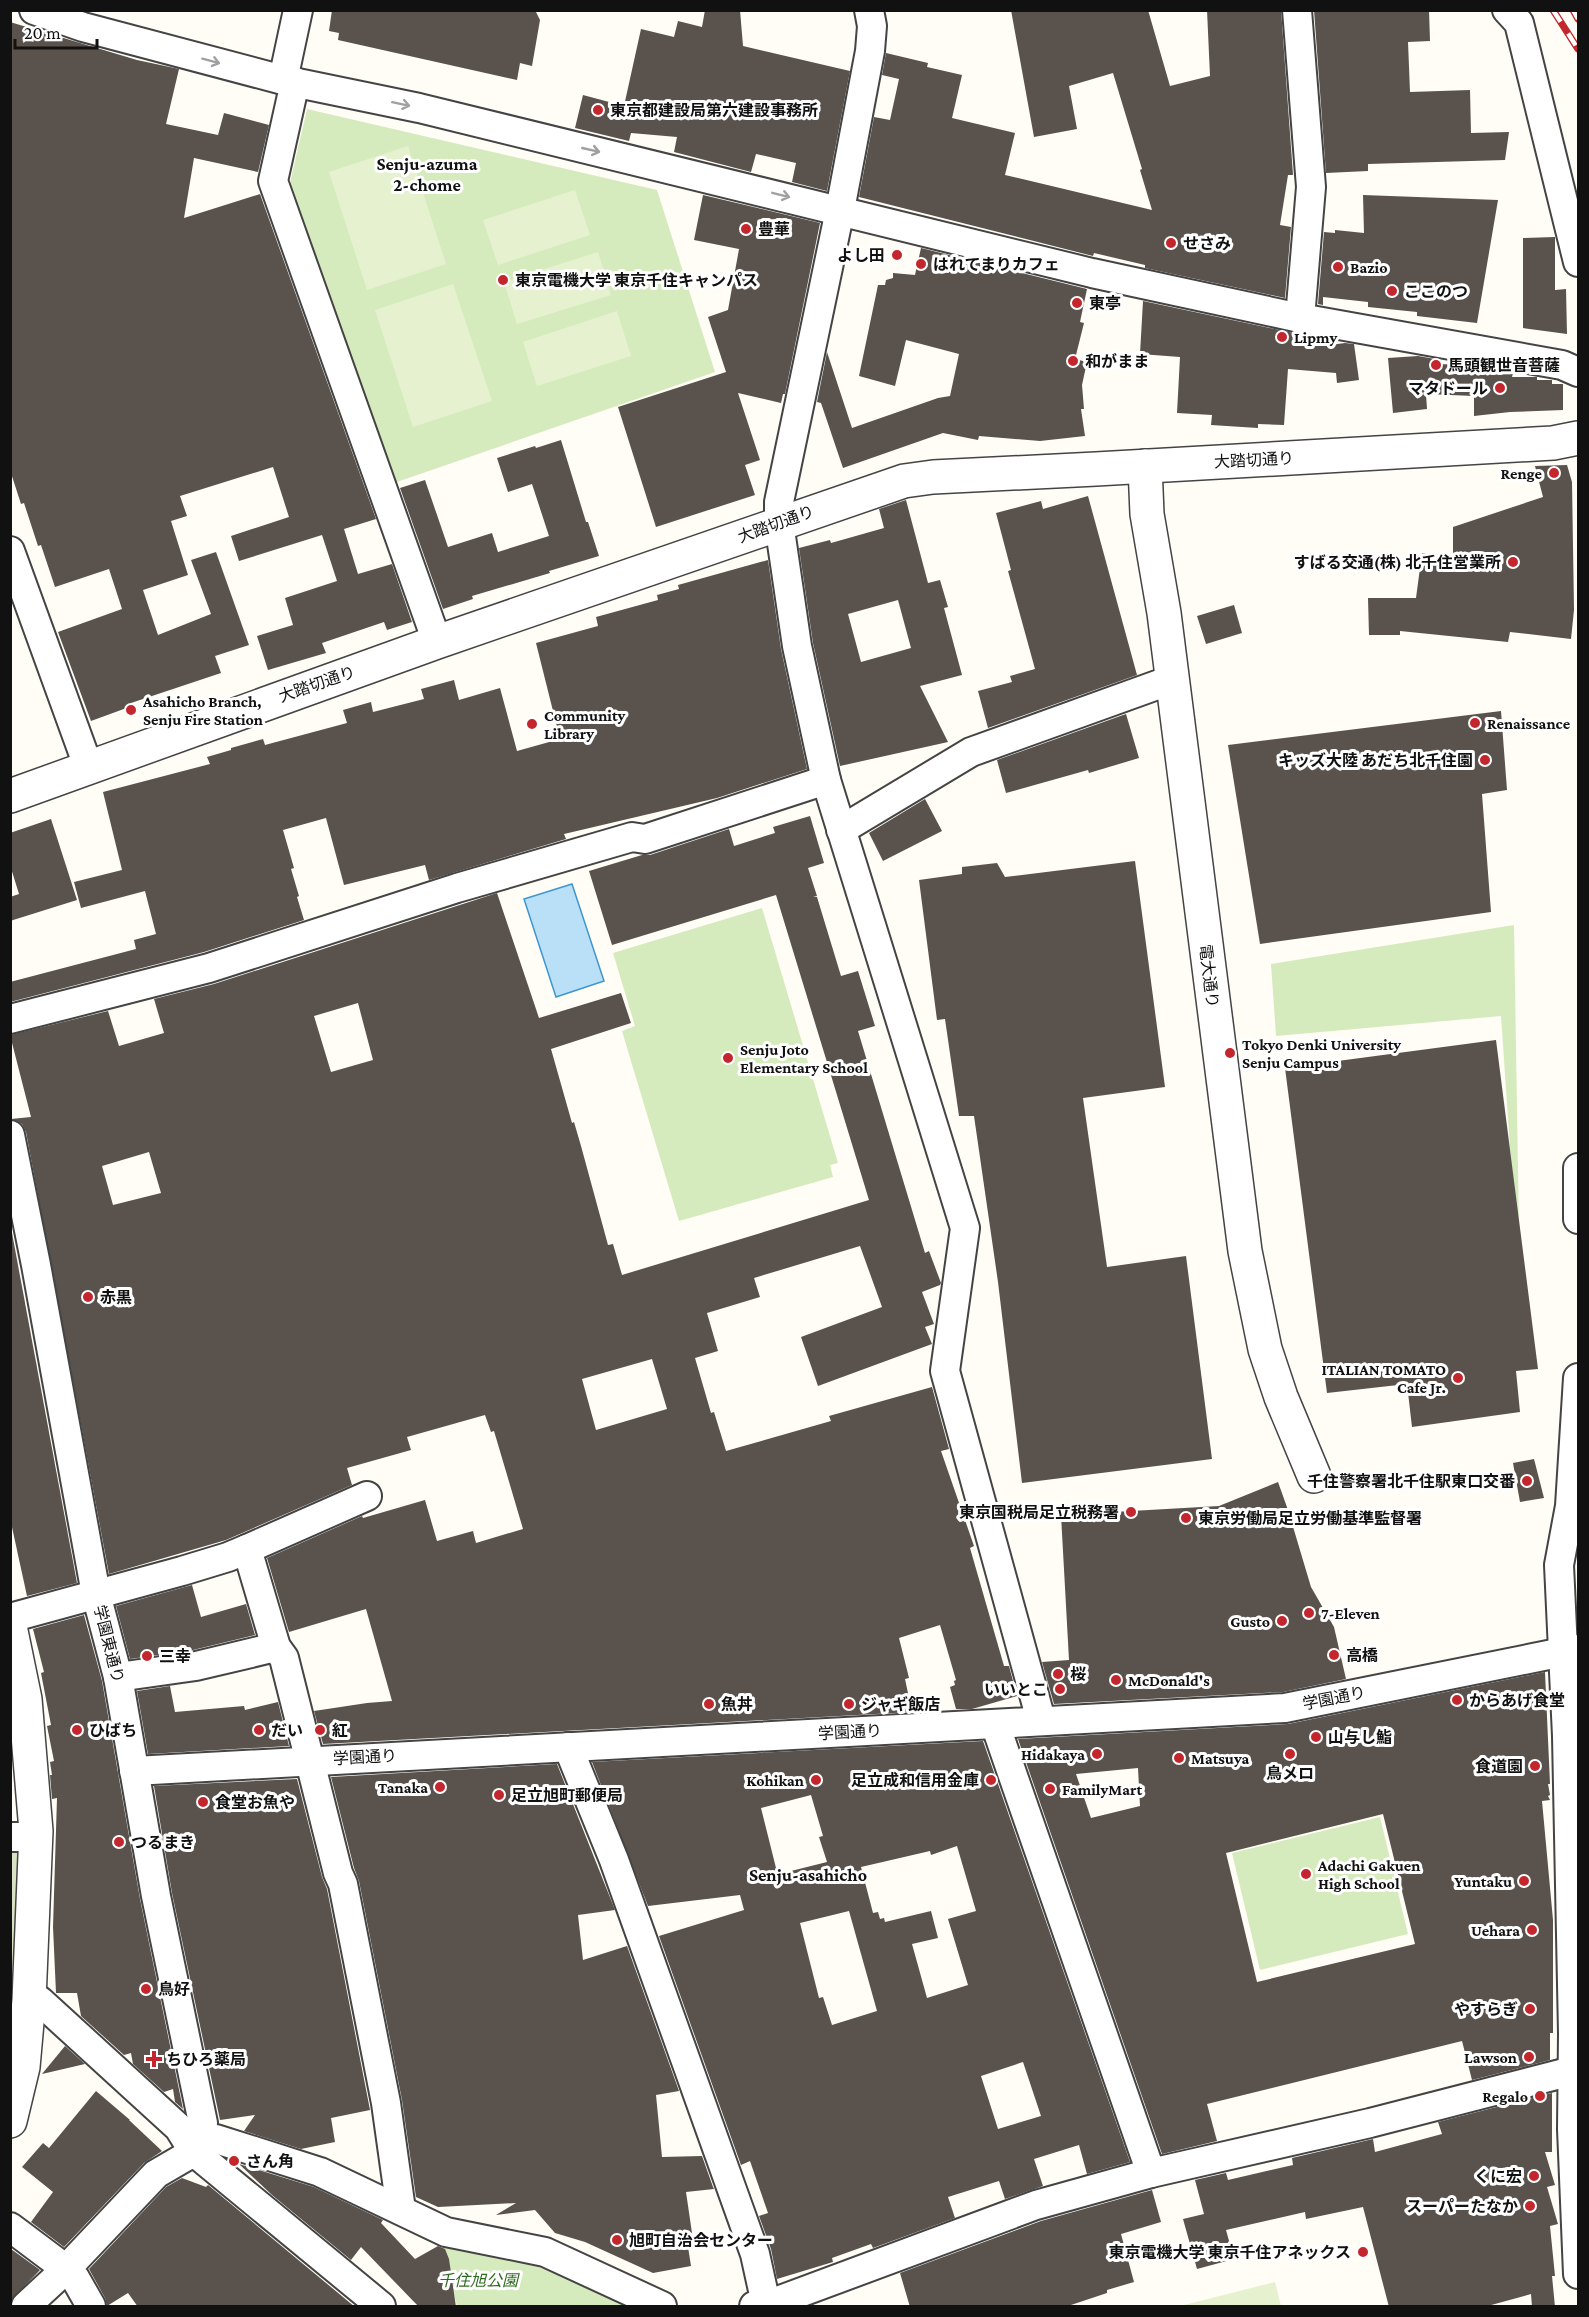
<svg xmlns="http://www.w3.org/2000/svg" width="1589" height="2317" viewBox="0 0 1589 2317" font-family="'Crimson Pro','Noto Sans JP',serif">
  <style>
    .green { fill: #d5ebbd }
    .cemetery { fill: #d9e3c4 }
    .pitch { fill: #e6f2cf }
    .water { fill: #b9e0f7; stroke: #3f96cf; stroke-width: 1.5 }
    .building { fill: #5a524d; fill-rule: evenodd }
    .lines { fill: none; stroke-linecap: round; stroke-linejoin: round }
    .minor-casing { stroke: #444; stroke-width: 32 }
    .tertiary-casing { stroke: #444; stroke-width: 36 }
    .minor { stroke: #fff; stroke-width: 28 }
    .tertiary { stroke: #fff; stroke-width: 33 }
    .rail-casing { stroke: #c4262e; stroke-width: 7 }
    .rail { stroke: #fff; stroke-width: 4.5; stroke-dasharray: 14; stroke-linecap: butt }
    .oneway { stroke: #a0a0a0 }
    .poi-dot { fill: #c4262e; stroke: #fff; stroke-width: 2 }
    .labels { text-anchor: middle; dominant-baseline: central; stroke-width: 6; stroke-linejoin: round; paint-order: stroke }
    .poi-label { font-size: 16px; font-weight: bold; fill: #111; stroke: #fff; text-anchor: start }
    .street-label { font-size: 16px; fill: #111; stroke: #fff }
    .park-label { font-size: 16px; font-style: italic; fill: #2f6b1f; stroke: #fff }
    .neighbourhood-label { font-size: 18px; font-weight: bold; fill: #111; stroke: #fff }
  </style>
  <rect width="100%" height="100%" fill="#fffdf5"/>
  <g class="green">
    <polygon points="307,109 657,190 715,372 394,483 290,183"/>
    <polygon points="762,908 838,1163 830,1165 833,1177 679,1221 622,1031 635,1026 613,953"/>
    <polygon points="1514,925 1520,1294 1501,1016 1276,1036 1271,964"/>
    <polygon points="1380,1817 1408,1934 1260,1970 1232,1853"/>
    <polygon points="441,2244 551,2270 627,2306 457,2306"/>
  </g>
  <polygon class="cemetery" points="10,1844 23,1844 18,1978 10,2028"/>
  <g class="pitch">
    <polygon points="408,146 446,264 367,290 329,172"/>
    <polygon points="575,190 590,235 498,265 483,220"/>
    <polygon points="598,252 611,295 517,324 504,282"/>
    <polygon points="453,284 492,401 413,427 375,310"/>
    <polygon points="617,311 631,356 537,386 523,342"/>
    <polygon points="1275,2282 1281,2306 1180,2306"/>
  </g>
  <polygon class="water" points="572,884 604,981 556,997 524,899"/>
  <g class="building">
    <polygon points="332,10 535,10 540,20 532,66 520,63 517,80 338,40 339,33 329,31"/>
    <polygon points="705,10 740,10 743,46 850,71 827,191 792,182 796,163 756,154 751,172 674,152 677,137 631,133 629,141 575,128 583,95 624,106 641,29 674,37 678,21 702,27"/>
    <polygon points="1011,10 1148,10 1170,86 1210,76 1207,10 1281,10 1293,175 1288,175 1280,225 1291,227 1285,298 1145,268 1145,265 1094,253 1093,256 859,197 874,117 890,120 899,79 882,75 886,53 928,63 927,67 962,75 952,118 1015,133 1005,175 1152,210 1140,170 1142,169 1113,73 1069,86 1077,129 1034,137"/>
    <polygon points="1314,10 1429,10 1430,41 1408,42 1410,92 1470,90 1471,133 1509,132 1505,160 1368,164 1368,171 1326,173"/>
    <polygon points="10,22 137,60 179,69 166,124 218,135 224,113 269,125 258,172 194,158 184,218 260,194 376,519 344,529 358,574 392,564 412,622 387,630 384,622 322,643 326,653 268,670 257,636 293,625 285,598 337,581 322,535 239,561 231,536 289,517 273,467 180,496 187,516 171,521 188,575 143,590 158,635 211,614 191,560 216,552 249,645 215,656 221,673 131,703 132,706 91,721 58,632 122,609 109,569 55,587 41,545 38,546 24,503 21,504 10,470"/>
    <polygon points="703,195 820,223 785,394 783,394 781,403 738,393 760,460 745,465 755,495 656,527 618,407 726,372 708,317 728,310 739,249 694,240"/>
    <polygon points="1363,195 1498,200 1477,323 1417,316 1417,312 1368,307 1368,302 1323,297 1323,305 1318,304 1324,232 1335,233 1335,230 1364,233"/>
    <polygon points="1555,237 1555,290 1566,289 1567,334 1523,328 1523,238"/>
    <polygon points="921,248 1087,289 1080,322 1084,323 1075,359 1087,362 1082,385 1084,409 1081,409 1085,436 1040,441 979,436 978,440 943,433 843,468 821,403 817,402 827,352 852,428 938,398 950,396 959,354 906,340 895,386 859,376 878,285 885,285 886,280 893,278 893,273 915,275"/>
    <polygon points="1143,301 1322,339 1322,346 1345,343 1354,344 1359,380 1337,383 1336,373 1288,369 1284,425 1258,424 1258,428 1211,425 1212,415 1177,413 1180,357 1140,354"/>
    <polygon points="1418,356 1441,360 1441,364 1473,366 1473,369 1513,373 1512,377 1537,377 1537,380 1552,380 1552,384 1563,384 1563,410 1510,412 1474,416 1474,396 1426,394 1427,409 1393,413 1388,358"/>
    <polygon points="561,440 586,522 588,522 599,556 549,571 550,573 472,596 473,599 443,609 400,488 425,480 448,547 492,533 498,552 549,536 532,484 508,492 497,458 535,446 536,448"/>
    <polygon points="1567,465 1572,482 1574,610 1571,639 1510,632 1508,642 1400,631 1400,635 1369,635 1368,598 1416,598 1422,553 1453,556 1453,527 1543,497 1535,466"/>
    <polygon points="1088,496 1137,675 988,728 978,691 1012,682 1010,676 1035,669 1008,571 1011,570 996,513 1041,501 1043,509"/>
    <path d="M906 500 928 583 940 580 948 607 944 608 962 675 920 686 948 742 840 766 813 643 799 548 830 540 831 543 884 528 879 509ZM898 600 911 648 861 662 848 614Z"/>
    <polygon points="768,560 781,649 807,769 717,798 564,834 566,839 429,880 425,865 344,885 326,818 283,830 294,868 291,869 299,896 297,897 304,920 204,952 10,1002 10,982 136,949 134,940 156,934 145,891 81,908 74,882 122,870 103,792 210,764 207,757 231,750 231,748 263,739 265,745 347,723 343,710 371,702 373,712 424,699 421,689 454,680 459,700 500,688 517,751 560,739 536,643 598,626 596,617 658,600 657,595 679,589 678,585"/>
    <polygon points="1234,605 1242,633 1206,644 1197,616"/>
    <polygon points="1501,711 1507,790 1482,794 1491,912 1260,944 1228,745"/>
    <polygon points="1126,714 1139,758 1089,773 1088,770 1006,793 997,760"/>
    <polygon points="925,799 942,831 883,861 869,833"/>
    <path d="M810 816 824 863 808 868 817 896 813 897H817L841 976 858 971 875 1026 858 1031 925 1253 929 1251 941 1283 940 1285 922 1292 934 1324 925 1327 932 1344 818 1386 801 1337 882 1307 860 1246 754 1278 760 1297 707 1313 718 1351 695 1358 711 1413 714 1412 726 1451 831 1421 829 1416 932 1387 949 1449 941 1451 974 1546 970 1548 1004 1666H1009L1017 1696 972 1709H956L950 1687 955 1685 954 1681 956 1680 940 1625 899 1638 909 1678 905 1679 912 1712 323 1744 314 1711 367 1703 392 1701 366 1609 289 1632 267 1558 362 1516 363 1518 425 1500 437 1541 473 1531 476 1543 523 1529 494 1431 491 1432 485 1415 407 1437 411 1450 347 1468 352 1485 226 1540 109 1574 26 1132 22 1124 11 1119 31 1117 10 1035 108 1011 119 1046 164 1033 154 999 214 984 497 893 539 1018 621 993 631 1023 551 1049 572 1123 574 1122 581 1146 608 1245 613 1244 622 1275 869 1200 776 895 612 945 589 871 642 855H650L729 829 734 846 775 833 773 827ZM358 1003 373 1060 331 1072 314 1016ZM149 1152 161 1193 113 1205 102 1166ZM652 1359 667 1409 596 1430 582 1379Z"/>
    <polygon points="51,819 77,900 10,921 10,897 19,894 10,865 10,833"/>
    <polygon points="1135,861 1165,1087 1083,1098 1107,1267 1186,1256 1212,1459 1022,1483 998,1282 974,1116 959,1116 945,1019 937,1020 919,880 962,874 962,867 997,863 1005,877"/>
    <polygon points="1496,1040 1538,1369 1516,1371 1520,1412 1412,1427 1407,1384 1327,1393 1285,1068"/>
    <polygon points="10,1222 77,1583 27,1596 10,1518"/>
    <polygon points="1534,1459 1544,1498 1520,1502 1513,1463"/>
    <polygon points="1278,1482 1288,1510 1311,1587 1334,1627 1346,1679 1283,1692 1054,1704 1042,1662 1069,1660 1061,1515 1219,1506"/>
    <polygon points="192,1585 201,1617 246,1604 255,1635 193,1650 130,1659 116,1606"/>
    <polygon points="84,1615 102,1681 140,1899 183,2109 175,2102 173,2089 164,2092 133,2064 131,2053 124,2055 81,2016 77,1993 56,1993 53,1927 57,1798 52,1799 50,1775 52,1775 50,1762 54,1761 47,1726 51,1725 41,1673 44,1672 33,1629"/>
    <path d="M1545 1672 1550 1784H1548L1550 1795 1548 1796 1550 1800 1542 1801 1553 1920V2033H1550V2060L1472 2080 1462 2041 1207 2104 1217 2141 1162 2154 1018 1739 1288 1724ZM1138 1768 1140 1806 1091 1818 1076 1774ZM1383 1814 1415 1944 1257 1982 1226 1853Z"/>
    <polygon points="170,1686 175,1712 244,1706 245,1710 278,1702 289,1746 148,1754 137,1691"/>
    <path d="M983 1741 1130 2162 1087 2174 1079 2145 1034 2159 1043 2186 1005 2199 999 2181 948 2197 955 2218 873 2248 871 2244 832 2258 833 2262 777 2279 771 2249 759 2216 768 2213 750 2161 741 2165 659 1936 744 1910 740 1895 648 1906 592 1762ZM811 1795 823 1836 819 1837 827 1862 783 1873 782 1871 777 1872 761 1808ZM957 1846 976 1911 948 1919 968 1985 927 1998 912 1944 938 1938 931 1911 885 1922 884 1918 880 1919 878 1912 873 1913 861 1867 930 1851 931 1855ZM849 1911 877 2011 832 2025 823 1997 819 1998 800 1923ZM1023 2062 1041 2116 998 2129 981 2076Z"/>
    <polygon points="557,1764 615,1910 578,1915 583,1960 627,1946 679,2091 656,2095 662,2157 702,2156 713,2187 714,2189 686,2192 692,2233 686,2234 691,2266 653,2273 585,2242 555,2233 535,2210 496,2215 516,2203 438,2207 416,2197 402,2100 359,1881 354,1868 331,1777"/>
    <polygon points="297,1779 322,1877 327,1889 370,2110 331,2118 335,2142 301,2149 244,2131 255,2115 220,2120 172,1893 154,1786"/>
    <polygon points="65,2046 85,2064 42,2074"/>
    <polygon points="96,2091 130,2120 129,2120 162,2151 144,2163 64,2247 31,2222 53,2192 22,2167 43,2143 49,2148"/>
    <polygon points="1552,2093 1552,2152 1545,2152 1555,2185 1547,2187 1558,2224 1550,2226 1555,2276 1552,2276 1555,2307 1532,2307 1531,2294 1484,2307 1389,2307 1363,2207 1306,2219 1305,2212 1226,2230 1234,2259 1197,2269 1183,2219 1204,2214 1195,2180 1226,2173 1228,2180 1293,2165 1292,2158 1373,2139 1375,2152 1442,2134 1438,2122"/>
    <polygon points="239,2164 314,2187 383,2220 381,2223 415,2259 438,2246 445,2249 449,2259 456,2307 419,2307 361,2247 351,2260 272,2195"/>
    <polygon points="182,2178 206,2187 208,2185 355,2307 138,2307 128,2293 107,2306 105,2298 89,2269 166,2187"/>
    <polygon points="1152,2190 1161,2222 1121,2234 1134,2282 1107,2290 1107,2293 1065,2307 910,2307 900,2273 1041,2221"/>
    <polygon points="11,2249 40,2270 10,2301 10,2250"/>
  </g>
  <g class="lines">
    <g class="minor-casing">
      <g id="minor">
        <polyline points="34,10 83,27 283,80 419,108 1092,273 1300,318 1562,365 1578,372"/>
        <polyline points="869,10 872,26 870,51 840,210 779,502 779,523 797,646 826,780 965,1228 945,1371 1041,1720"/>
        <polyline points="1297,10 1311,187 1300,318"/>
        <polyline points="1507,10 1519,23 1578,262"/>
        <polyline points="283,80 298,10"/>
        <polyline points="295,82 273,181 437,642"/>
        <polyline points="10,551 88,766"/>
        <polyline points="841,830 971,752 1171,680"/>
        <polyline points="10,1019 209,968 457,888 632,837 645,839 826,780"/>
        <polyline points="10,1135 36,1265 96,1594 118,1677 156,1896 203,2123 194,2152"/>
        <polyline points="1578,1168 1578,1219"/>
        <polyline points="1578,1378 1570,1506 1559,1565 1567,1736 1573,2034 1572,2129 1578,2274"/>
        <polyline points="367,1496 247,1549 276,1647 284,1658 338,1873 343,1884 386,2103 401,2210"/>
        <polyline points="10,1618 182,1571 228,1557 247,1549"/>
        <polyline points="118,1677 196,1666 276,1647"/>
        <polyline points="995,1724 1151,2173"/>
        <polyline points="568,1747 614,1860 755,2254 766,2304"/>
        <polyline points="134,1771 1285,1708 1578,1649"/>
        <polyline points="10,1837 36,1837"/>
        <polyline points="29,2000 40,2001 179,2128 194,2152 381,2306"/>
        <polyline points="10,2227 66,2269 75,2278 91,2306"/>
        <polyline points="26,2306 66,2269 156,2174 216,2139 320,2172 446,2232 545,2252 662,2306"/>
        <polyline points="754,2306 775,2302 1036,2205 1151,2173 1370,2123 1572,2071"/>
      </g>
    </g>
    <g class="tertiary-casing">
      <g id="tertiary">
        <polyline points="1145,466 1147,514 1164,613 1245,1251 1265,1349 1281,1397 1314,1476"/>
        <polyline points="10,796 437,642 904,481 933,477 1096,469 1553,443 1578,438"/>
        <polyline points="10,1626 25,1699 36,1831 29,2000 23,2067 10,2121"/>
      </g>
    </g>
    <use href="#minor" class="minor"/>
    <use href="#tertiary" class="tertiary"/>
    <g class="rail-casing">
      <g id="rail">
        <polyline points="1553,10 1578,49"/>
        <polyline points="1573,10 1578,19"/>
      </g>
    </g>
    <use href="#rail" class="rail"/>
  </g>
  <defs><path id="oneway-shaft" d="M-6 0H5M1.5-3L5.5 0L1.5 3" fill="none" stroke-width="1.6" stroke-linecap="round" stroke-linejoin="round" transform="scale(1.5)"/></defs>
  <g class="oneway">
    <use href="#oneway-shaft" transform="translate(211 61) rotate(15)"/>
    <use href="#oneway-shaft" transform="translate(401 104) rotate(12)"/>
    <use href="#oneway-shaft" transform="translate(591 150) rotate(13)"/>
    <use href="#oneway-shaft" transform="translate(781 195) rotate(14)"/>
  </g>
  <g class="poi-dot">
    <circle cx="598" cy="110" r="6"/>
    <circle cx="746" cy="229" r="6"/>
    <circle cx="1171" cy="243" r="6"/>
    <circle cx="897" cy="255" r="6"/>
    <circle cx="921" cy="264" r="6"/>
    <circle cx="1338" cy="267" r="6"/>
    <circle cx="503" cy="280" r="6"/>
    <circle cx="1392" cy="291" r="6"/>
    <circle cx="1077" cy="303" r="6"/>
    <circle cx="1282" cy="337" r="6"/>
    <circle cx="1073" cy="361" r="6"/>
    <circle cx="1436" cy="365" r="6"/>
    <circle cx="1500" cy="388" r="6"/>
    <circle cx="1554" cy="473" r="6"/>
    <circle cx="1513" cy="562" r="6"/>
    <circle cx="131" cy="710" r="6"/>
    <circle cx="1475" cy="723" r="6"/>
    <circle cx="532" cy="724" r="6"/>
    <circle cx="1485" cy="760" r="6"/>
    <circle cx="1230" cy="1053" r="6"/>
    <circle cx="728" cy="1058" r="6"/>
    <circle cx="88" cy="1297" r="6"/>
    <circle cx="1458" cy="1378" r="6"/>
    <circle cx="1527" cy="1481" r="6"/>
    <circle cx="1131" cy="1512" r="6"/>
    <circle cx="1186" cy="1518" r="6"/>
    <circle cx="1309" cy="1613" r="6"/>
    <circle cx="1282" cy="1621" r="6"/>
    <circle cx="1334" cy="1655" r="6"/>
    <circle cx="147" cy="1656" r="6"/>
    <circle cx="1058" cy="1674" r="6"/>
    <circle cx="1116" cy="1680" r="6"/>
    <circle cx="1060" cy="1689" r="6"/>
    <circle cx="1457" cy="1700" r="6"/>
    <circle cx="709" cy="1704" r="6"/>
    <circle cx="849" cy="1704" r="6"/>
    <circle cx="77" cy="1730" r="6"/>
    <circle cx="259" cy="1730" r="6"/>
    <circle cx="320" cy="1730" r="6"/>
    <circle cx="1316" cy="1737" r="6"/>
    <circle cx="1097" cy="1754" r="6"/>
    <circle cx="1290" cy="1754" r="6"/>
    <circle cx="1179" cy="1758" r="6"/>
    <circle cx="1535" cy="1766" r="6"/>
    <circle cx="816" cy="1780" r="6"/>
    <circle cx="991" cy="1780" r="6"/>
    <circle cx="440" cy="1787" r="6"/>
    <circle cx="1050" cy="1789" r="6"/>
    <circle cx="499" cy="1795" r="6"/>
    <circle cx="203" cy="1802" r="6"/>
    <circle cx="119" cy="1842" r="6"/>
    <circle cx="1306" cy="1874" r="6"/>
    <circle cx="1524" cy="1881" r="6"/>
    <circle cx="1532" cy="1930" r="6"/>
    <circle cx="146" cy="1989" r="6"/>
    <circle cx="1530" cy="2009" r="6"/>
    <circle cx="1529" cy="2057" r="6"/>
    <path d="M151 2050h6v6h6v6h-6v6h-6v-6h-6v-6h6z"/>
    <circle cx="1540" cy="2096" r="6"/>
    <circle cx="234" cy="2161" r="6"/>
    <circle cx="1534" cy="2176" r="6"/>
    <circle cx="1530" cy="2206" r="6"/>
    <circle cx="617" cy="2240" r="6"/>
    <circle cx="1363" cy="2252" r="6"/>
  </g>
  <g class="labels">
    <g class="poi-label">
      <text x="610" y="110">東京都建設局第六建設事務所</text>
      <text x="758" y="229">豊華</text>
      <text x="1183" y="243">せさみ</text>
      <text x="885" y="255" text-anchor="end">よし田</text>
      <text x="933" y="264">はれてまりカフェ</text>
      <text x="1350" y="267">Bazio</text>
      <text x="515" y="280">東京電機大学 東京千住キャンパス</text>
      <text x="1404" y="291">ここのつ</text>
      <text x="1089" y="303">東亭</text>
      <text x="1294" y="337">Lipmy</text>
      <text x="1085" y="361">和がまま</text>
      <text x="1448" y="365">馬頭観世音菩薩</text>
      <text x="1488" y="388" text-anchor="end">マタドール</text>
      <text x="1542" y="473" text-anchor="end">Renge</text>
      <text x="1501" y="562" text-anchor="end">すばる交通(株) 北千住営業所</text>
      <text x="143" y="701">Asahicho Branch,<tspan x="143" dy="18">Senju Fire Station</tspan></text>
      <text x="544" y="715">Community<tspan x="544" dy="18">Library</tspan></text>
      <text x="1487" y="723">Renaissance</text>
      <text x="1473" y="760" text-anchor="end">キッズ大陸 あだち北千住園</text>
      <text x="1242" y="1044">Tokyo Denki University<tspan x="1242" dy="18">Senju Campus</tspan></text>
      <text x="740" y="1049">Senju Joto<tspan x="740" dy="18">Elementary School</tspan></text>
      <text x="100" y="1297">赤黒</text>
      <text x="1446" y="1369" text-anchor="end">ITALIAN TOMATO<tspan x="1446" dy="18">Cafe Jr.</tspan></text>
      <text x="1515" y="1481" text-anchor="end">千住警察署北千住駅東口交番</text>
      <text x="1119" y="1512" text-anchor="end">東京国税局足立税務署</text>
      <text x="1198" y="1518">東京労働局足立労働基準監督署</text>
      <text x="1321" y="1613">7-Eleven</text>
      <text x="1270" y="1621" text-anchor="end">Gusto</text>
      <text x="1346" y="1655">高橋</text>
      <text x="159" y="1656">三幸</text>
      <text x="1070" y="1674">桜</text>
      <text x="1128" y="1680">McDonald's</text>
      <text x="1048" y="1689" text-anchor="end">いいとこ</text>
      <text x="1469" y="1700">からあげ食堂</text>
      <text x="721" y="1704">魚丼</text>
      <text x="861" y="1704">ジャギ飯店</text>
      <text x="89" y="1730">ひばち</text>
      <text x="271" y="1730">だい</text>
      <text x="332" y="1730">紅</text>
      <text x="1328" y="1737">山与し鮨</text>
      <text x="1085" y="1754" text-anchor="end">Hidakaya</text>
      <text x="1191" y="1758">Matsuya</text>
      <text x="1523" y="1766" text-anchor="end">食道園</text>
      <text x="1290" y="1773" text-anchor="middle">鳥メロ</text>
      <text x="804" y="1780" text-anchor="end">Kohikan</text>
      <text x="979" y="1780" text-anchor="end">足立成和信用金庫</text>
      <text x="428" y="1787" text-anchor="end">Tanaka</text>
      <text x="1062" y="1789">FamilyMart</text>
      <text x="511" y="1795">足立旭町郵便局</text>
      <text x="215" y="1802">食堂お魚や</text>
      <text x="131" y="1842">つるまき</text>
      <text x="1318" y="1865">Adachi Gakuen<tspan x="1318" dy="18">High School</tspan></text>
      <text x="1512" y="1881" text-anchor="end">Yuntaku</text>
      <text x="1520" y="1930" text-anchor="end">Uehara</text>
      <text x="158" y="1989">鳥好</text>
      <text x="1518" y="2009" text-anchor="end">やすらぎ</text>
      <text x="1517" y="2057" text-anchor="end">Lawson</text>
      <text x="166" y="2059">ちひろ薬局</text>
      <text x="1528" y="2096" text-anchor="end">Regalo</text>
      <text x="246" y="2161">さん角</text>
      <text x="1522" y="2176" text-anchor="end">くに宏</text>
      <text x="1518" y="2206" text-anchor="end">スーパーたなか</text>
      <text x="629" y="2240">旭町自治会センター</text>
      <text x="1351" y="2252" text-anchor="end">東京電機大学 東京千住アネックス</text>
    </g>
    <g class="street-label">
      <text transform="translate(1254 460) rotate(-3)">大踏切通り</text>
      <text transform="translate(776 524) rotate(-20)">大踏切通り</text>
      <text transform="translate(317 684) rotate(-19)">大踏切通り</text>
      <text transform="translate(1209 976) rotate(83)">電大通り</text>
      <text transform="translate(109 1644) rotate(76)">学園東通り</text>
      <text transform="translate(1334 1698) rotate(-11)">学園通り</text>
      <text transform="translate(850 1732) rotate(-3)">学園通り</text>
      <text transform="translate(365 1757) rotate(-3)">学園通り</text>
    </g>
    <g class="park-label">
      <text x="478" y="2280">千住旭公園</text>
    </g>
    <g class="neighbourhood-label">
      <text x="427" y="164">Senju-azuma<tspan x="427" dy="21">2-chome</tspan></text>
      <text x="808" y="1875">Senju-asahicho</text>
    </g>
  </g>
  <rect width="1589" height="2317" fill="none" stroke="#111111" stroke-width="24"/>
  <path d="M15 39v9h82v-9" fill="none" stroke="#111111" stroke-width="3"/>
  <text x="24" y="39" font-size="18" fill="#111111" stroke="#ffffff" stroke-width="4.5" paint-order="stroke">20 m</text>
</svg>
